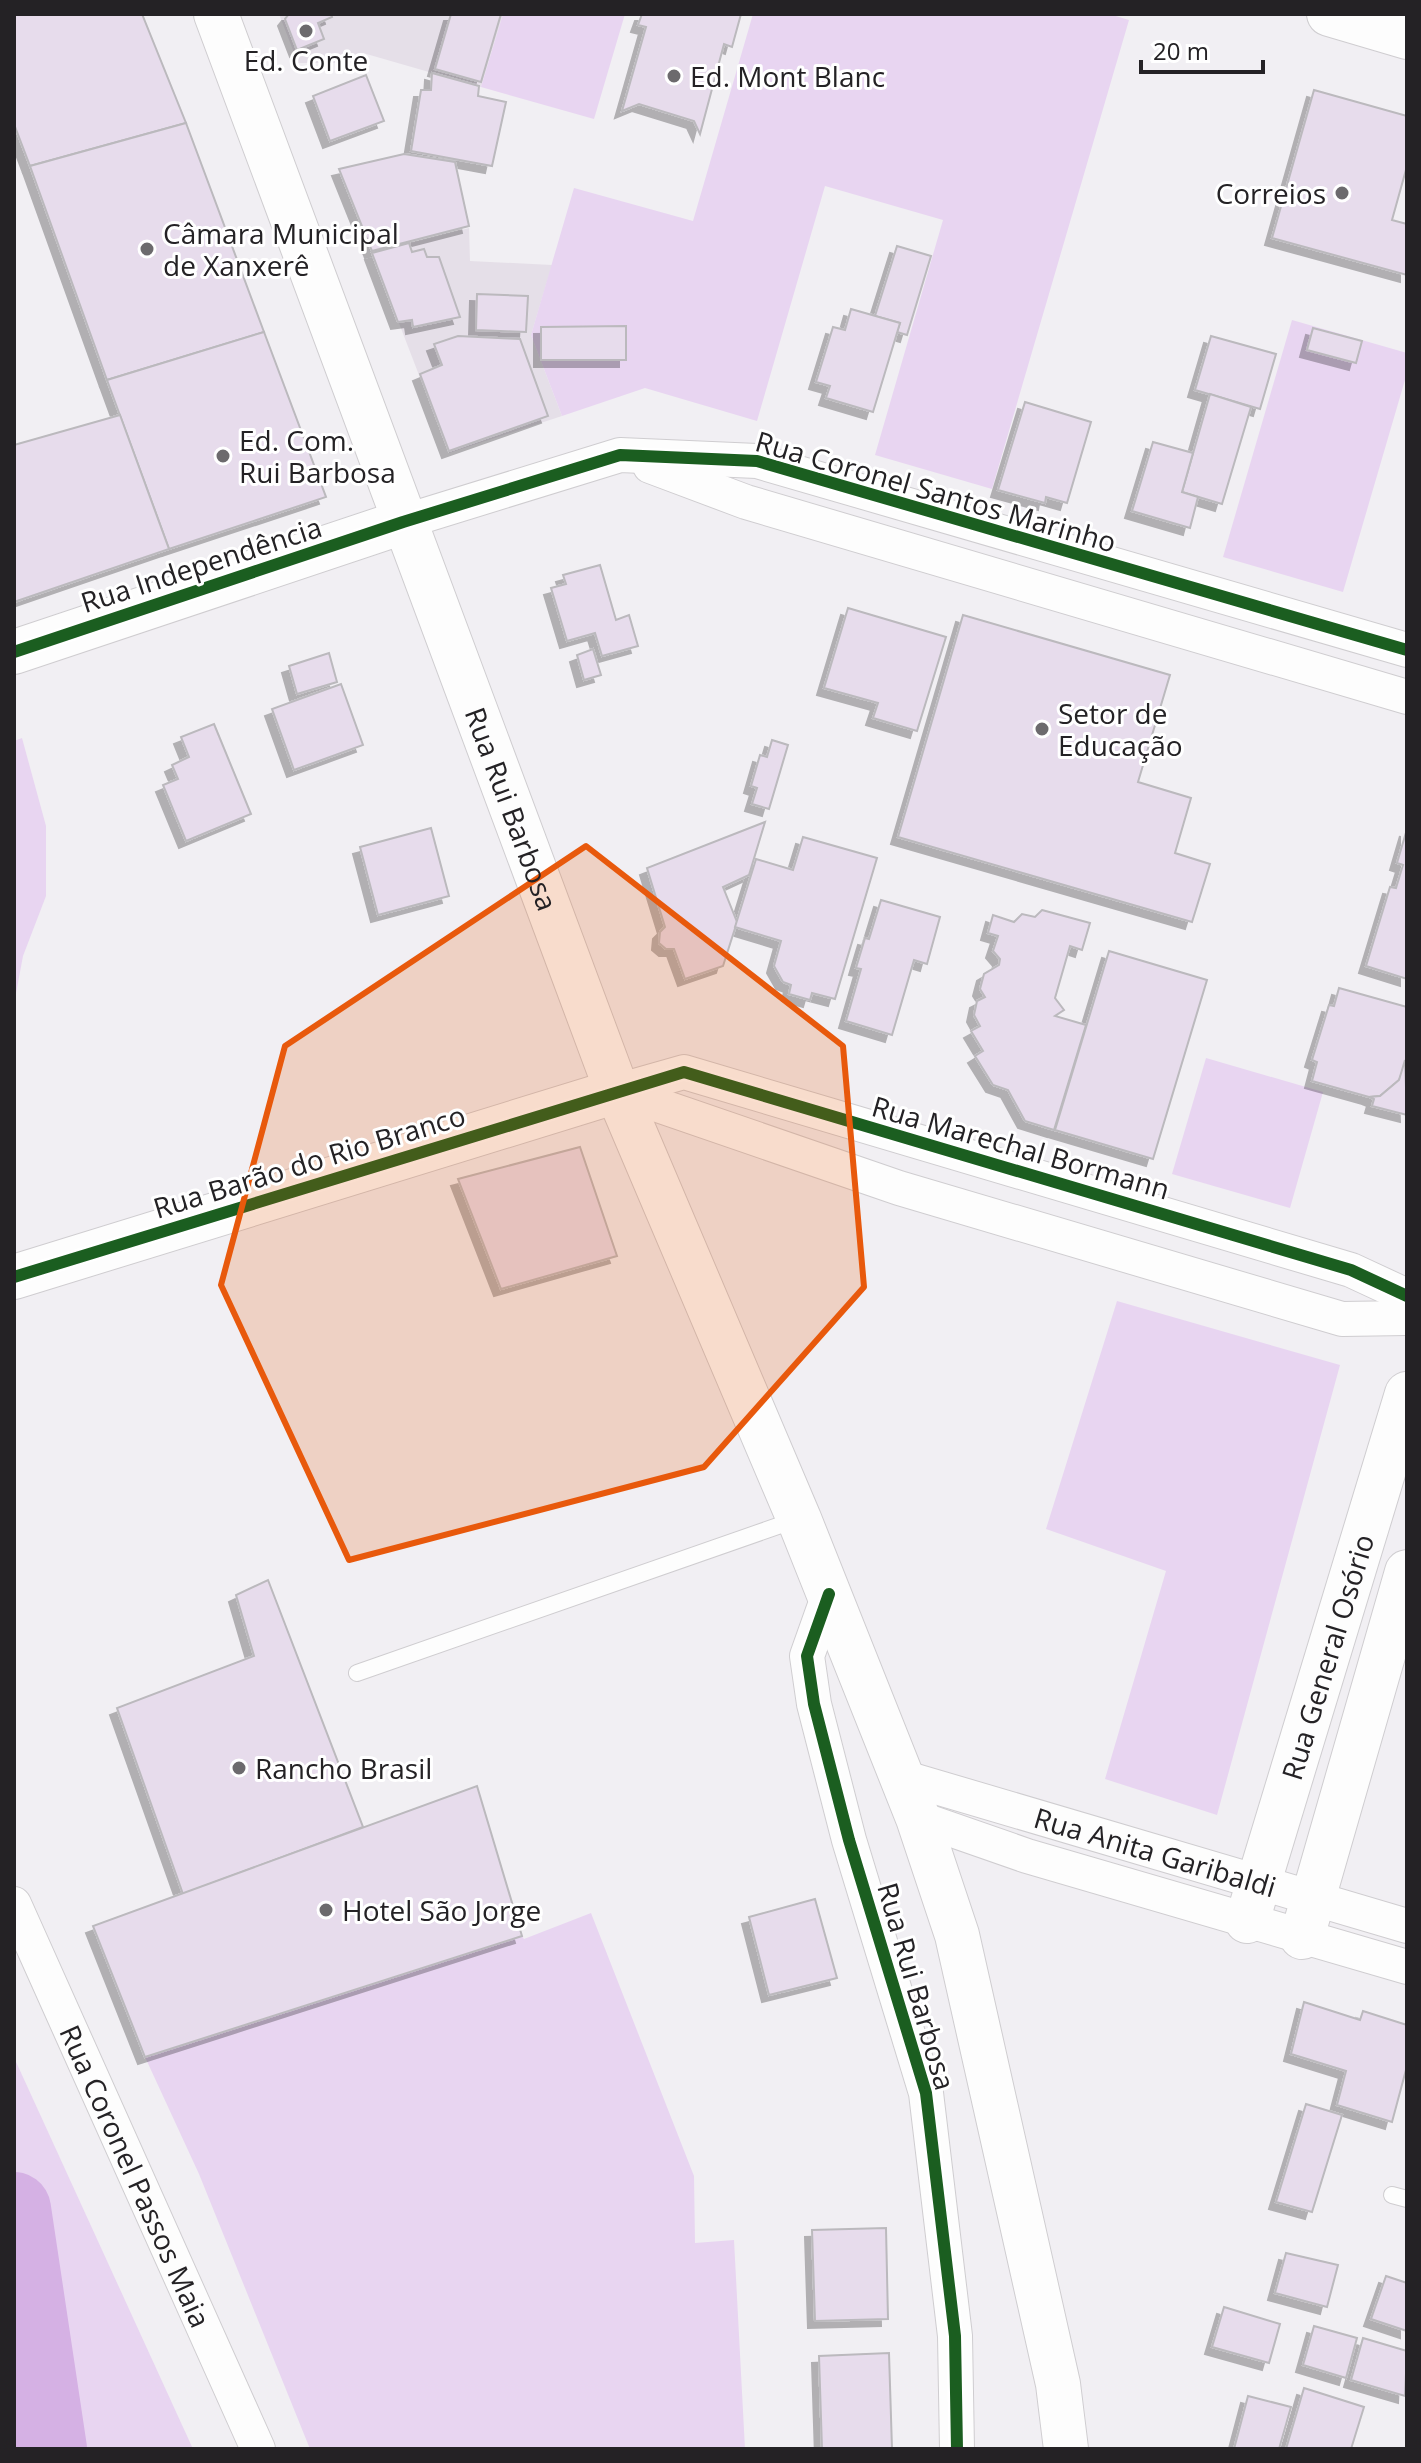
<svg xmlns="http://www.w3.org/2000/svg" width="1421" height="2463" viewBox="0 0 1421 2463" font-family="'Open Sans',sans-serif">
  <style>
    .built { fill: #e5dfe8 }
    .green { fill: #e8d5f1 }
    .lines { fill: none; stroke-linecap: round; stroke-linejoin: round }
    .river { stroke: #d5b1e4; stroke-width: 74 }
    .building { fill: #e7dcec; stroke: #bbb9bd; stroke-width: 2; filter: url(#shadow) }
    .lane-casing { stroke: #cfcdd0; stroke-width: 18 }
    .street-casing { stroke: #cfcdd0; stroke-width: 36 }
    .secondary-casing { stroke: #cfcdd0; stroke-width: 46 }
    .lane { stroke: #fdfdfd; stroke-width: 16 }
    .street { stroke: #fdfdfd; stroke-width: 34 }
    .secondary { stroke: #fdfdfd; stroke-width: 44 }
    .cycleway-casing { stroke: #fff; stroke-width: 17 }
    .cycleway { stroke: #1b5e20; stroke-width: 12 }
    .marked { fill: #e8590c; fill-opacity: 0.2; stroke: #e8590c; stroke-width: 6; stroke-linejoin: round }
    .poi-dot { fill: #6c6a6d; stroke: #fff; stroke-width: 3 }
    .labels { text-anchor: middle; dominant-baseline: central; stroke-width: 6; stroke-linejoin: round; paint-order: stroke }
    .poi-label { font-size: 28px; fill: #242225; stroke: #fff; text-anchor: start }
    .street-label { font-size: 28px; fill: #242225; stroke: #fff }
  </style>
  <defs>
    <filter id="shadow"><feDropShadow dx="-7" dy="7" stdDeviation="0" flood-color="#0004"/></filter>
  </defs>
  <rect width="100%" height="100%" fill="#f1eff3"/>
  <g class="built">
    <polygon points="279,14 503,14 481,87 363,53 360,63 298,63"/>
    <polygon points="469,228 470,261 552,265 531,335 562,416 449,453 372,253"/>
  </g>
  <g class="green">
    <polygon points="503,14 625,14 594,119 481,87"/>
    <polygon points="753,14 1109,14 1129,20 992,489 875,455 943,220 825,186 757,421 645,388 562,416 531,335 574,188 693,221"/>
    <polygon points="1292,320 1407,353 1407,373 1343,592 1223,557"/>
    <polygon points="22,738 46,826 46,896 23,956 14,1004 14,741"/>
    <polygon points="1206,1058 1323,1092 1290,1208 1172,1174"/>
    <polygon points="1117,1301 1340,1365 1217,1815 1105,1779 1166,1571 1046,1529"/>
    <polygon points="591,1913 694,2176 695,2243 734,2240 745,2449 310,2449 199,2174 145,2057 522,1936 524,1939"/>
    <polygon points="14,2058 17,2064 193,2449 14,2449"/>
  </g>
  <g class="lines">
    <polyline class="river" points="14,2209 50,2449"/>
  </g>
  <g class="building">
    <polygon points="14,14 142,14 186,123 30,166 14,124"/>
    <polygon points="289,14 331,14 332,17 318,23 324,39 297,50 285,19"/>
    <polygon points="451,14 501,14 481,82 435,69"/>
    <polygon points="642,14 741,14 732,47 724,44 700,134 694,121 639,104 622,111 646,27 638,25"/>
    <polygon points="432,73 479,86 478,96 506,102 492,166 411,151 421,90 431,90"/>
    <polygon points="366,75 384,121 330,141 313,96"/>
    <polygon points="1314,90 1407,116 1407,166 1392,220 1407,224 1407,275 1272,238"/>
    <polygon points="186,123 264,332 107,380 30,166"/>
    <polygon points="404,154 455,162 469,226 372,251 339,169"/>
    <polygon points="409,243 412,252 424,249 427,257 439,257 460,317 413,327 412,320 398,322 372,253"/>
    <polygon points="897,246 931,256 907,335 897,332 900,323 875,316"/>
    <polygon points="477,294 528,296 526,332 476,330"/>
    <polygon points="851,309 900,323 873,412 826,398 830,386 816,382 833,327 845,330"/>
    <polygon points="626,326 626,360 541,360 541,327"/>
    <polygon points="1313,328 1362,341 1356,363 1307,350"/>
    <polygon points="264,332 326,497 169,549 107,380"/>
    <polygon points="458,336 520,339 548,416 449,451 420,374 442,365 434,344"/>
    <polygon points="1211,336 1276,354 1260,409 1195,390"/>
    <polygon points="1210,394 1251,407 1222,504 1182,492"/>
    <polygon points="1025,402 1091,422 1067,503 1046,497 1045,503 998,490"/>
    <polygon points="120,415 169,549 14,602 14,445"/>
    <polygon points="1153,442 1193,453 1182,492 1198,497 1190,528 1132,511"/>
    <polygon points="600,565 616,620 629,615 638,646 602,656 595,633 567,641 551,588 566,584 563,575"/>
    <polygon points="848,608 946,637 917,731 873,718 878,703 824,688"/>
    <polygon points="963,615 1170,675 1138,782 1191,798 1175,853 1210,864 1192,922 898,837"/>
    <polygon points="593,649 601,675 584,680 577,655"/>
    <polygon points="329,653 337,682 297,694 289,666"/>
    <polygon points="341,684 363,745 294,770 272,709"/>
    <polygon points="214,724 251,814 186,841 163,785 178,779 172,765 189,757 181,737"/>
    <polygon points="772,740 788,745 769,809 752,804 757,788 751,786 760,755 767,757"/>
    <polygon points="765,822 749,875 723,887 737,922 723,966 685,979 674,949 666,949 659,943 660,932 665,927 647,868"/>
    <polygon points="431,828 449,896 378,915 360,847"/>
    <polygon points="1407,829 1407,979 1366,966 1390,887 1396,888 1403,865 1397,863"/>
    <polygon points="803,837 877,858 835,999 812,993 810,1000 789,994 791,985 783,982 774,966 781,941 735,927 756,859 793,870"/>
    <polygon points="881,900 940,917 927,964 914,960 892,1035 846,1021 861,969 856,968 865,938 869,939"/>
    <polygon points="1042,910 1090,923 1082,950 1070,946 1055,998 1064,1010 1055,1016 1086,1025 1054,1130 1025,1121 1008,1090 993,1085 975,1056 983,1051 971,1031 980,1026 974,1015 977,1001 985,997 980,989 984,974 999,965 1000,959 993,951 998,936 988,933 993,915 1014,922 1022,914 1035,917"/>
    <polygon points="1109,951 1207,980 1153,1159 1055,1130"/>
    <polygon points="1339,988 1407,1007 1407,1060 1399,1080 1380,1096 1369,1097 1312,1081 1317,1062 1312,1060 1329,1005 1334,1006"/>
    <polygon points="1405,1060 1407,1115 1372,1106 1374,1099 1369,1097 1380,1096 1399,1080"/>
    <polygon points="580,1147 617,1256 501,1289 458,1179"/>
    <polygon points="268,1580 363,1827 183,1894 117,1708 254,1656 236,1595"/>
    <polygon points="477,1786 522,1936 145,2057 93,1926"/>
    <polygon points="815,1899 837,1978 769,1995 749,1917"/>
    <polygon points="1304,2002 1360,2020 1363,2011 1407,2025 1407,2066 1392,2122 1337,2105 1346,2071 1291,2054"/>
    <polygon points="1306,2104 1342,2115 1312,2212 1276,2202"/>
    <polygon points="886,2228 888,2319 815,2321 812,2230"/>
    <polygon points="1286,2253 1338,2265 1327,2307 1275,2293"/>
    <polygon points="1386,2276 1407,2283 1407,2331 1371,2319"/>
    <polygon points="1224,2307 1280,2324 1269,2363 1212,2347"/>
    <polygon points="1314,2326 1357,2338 1346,2378 1303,2365"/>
    <polygon points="1363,2338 1407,2351 1405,2396 1351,2380"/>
    <polygon points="889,2353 892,2449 822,2449 819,2356"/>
    <polygon points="1304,2388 1364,2407 1351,2449 1286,2449"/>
    <polygon points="1248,2396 1291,2407 1279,2449 1234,2449"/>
  </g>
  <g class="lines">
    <g class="lane-casing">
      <g id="lane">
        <polyline points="357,1673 798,1519"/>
        <polyline points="1392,2195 1407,2199"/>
      </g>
    </g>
    <g class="street-casing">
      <g id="street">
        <polyline points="650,466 746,502 1407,697"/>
        <polyline points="403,522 620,455 757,461 1407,650"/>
        <polyline points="617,1091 684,1072 1351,1270 1407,1296"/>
        <polyline points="617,1091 899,1188 1342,1319 1407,1318"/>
        <polyline points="829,1594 807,1656 814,1704 849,1840 926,2093 955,2336 957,2449"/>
        <path id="s1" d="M902 1777 1407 1926"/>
        <polyline points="918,1818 1027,1856 1407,1967"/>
        <path id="s2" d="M14 1904 258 2449"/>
      </g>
    </g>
    <g class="secondary-casing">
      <g id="secondary">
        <path id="s3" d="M216 14 617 1091 799 1519 918 1818 957 1935 1058 2384 1066 2449"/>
        <polyline points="1329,14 1407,37"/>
        <polyline points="14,652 403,522"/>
        <polyline points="14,1277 617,1091"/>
        <path id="s4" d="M1247 1921 1407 1394"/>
        <polyline points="1302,1937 1407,1572"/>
      </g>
    </g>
    <use href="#lane" class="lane"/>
    <use href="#street" class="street"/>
    <use href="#secondary" class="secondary"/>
    <g class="cycleway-casing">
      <g id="cycleway">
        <polyline points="14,652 403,522 620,455 757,461 1407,650"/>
        <polyline points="14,1277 684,1072 1351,1270 1407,1296"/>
        <polyline points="829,1594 807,1656 814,1704 849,1840 926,2093 955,2336 957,2449"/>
      </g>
    </g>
    <use href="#cycleway" class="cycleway"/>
  </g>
  <path class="marked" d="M586 846 843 1046 864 1287 704 1467 349 1560 221 1285 285 1046Z"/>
  <g class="poi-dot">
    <circle cx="306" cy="31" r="8"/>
    <circle cx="674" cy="76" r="8"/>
    <circle cx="1342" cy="193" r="8"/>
    <circle cx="147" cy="249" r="8"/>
    <circle cx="223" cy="456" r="8"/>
    <circle cx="1042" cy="729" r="8"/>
    <circle cx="239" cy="1768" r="8"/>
    <circle cx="326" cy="1910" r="8"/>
  </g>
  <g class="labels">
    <g class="poi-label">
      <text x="306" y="60" text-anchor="middle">Ed. Conte</text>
      <text x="690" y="76">Ed. Mont Blanc</text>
      <text x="1326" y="193" text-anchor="end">Correios</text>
      <text x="163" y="233">Câmara Municipal<tspan x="163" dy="32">de Xanxerê</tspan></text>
      <text x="239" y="440">Ed. Com.<tspan x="239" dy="32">Rui Barbosa</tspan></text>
      <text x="1058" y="713">Setor de<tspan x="1058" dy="32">Educação</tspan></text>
      <text x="255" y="1768">Rancho Brasil</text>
      <text x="342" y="1910">Hotel São Jorge</text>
    </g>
    <g class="street-label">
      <text transform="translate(936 491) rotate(16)">Rua Coronel Santos Marinho</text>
      <text transform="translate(201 564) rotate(-18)">Rua Independência</text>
      <text stroke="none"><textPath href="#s3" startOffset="848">Rua Rui Barbosa</textPath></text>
      <text transform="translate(1021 1147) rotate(16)">Rua Marechal Bormann</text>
      <text transform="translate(309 1161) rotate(-17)">Rua Barão do Rio Branco</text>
      <text stroke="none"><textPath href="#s4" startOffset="276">Rua General Osório</textPath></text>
      <text stroke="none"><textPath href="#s1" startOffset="264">Rua Anita Garibaldi</textPath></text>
      <text transform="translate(917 1986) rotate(74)">Rua Rui Barbosa</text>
      <text stroke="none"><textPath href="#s2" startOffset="298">Rua Coronel Passos Maia</textPath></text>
    </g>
  </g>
  <rect width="1421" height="2463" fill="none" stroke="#242225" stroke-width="32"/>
  <path d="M1141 60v12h122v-12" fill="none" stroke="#242225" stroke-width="4"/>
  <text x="1153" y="60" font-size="24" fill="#242225" stroke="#ffffff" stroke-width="6" paint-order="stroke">20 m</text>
</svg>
